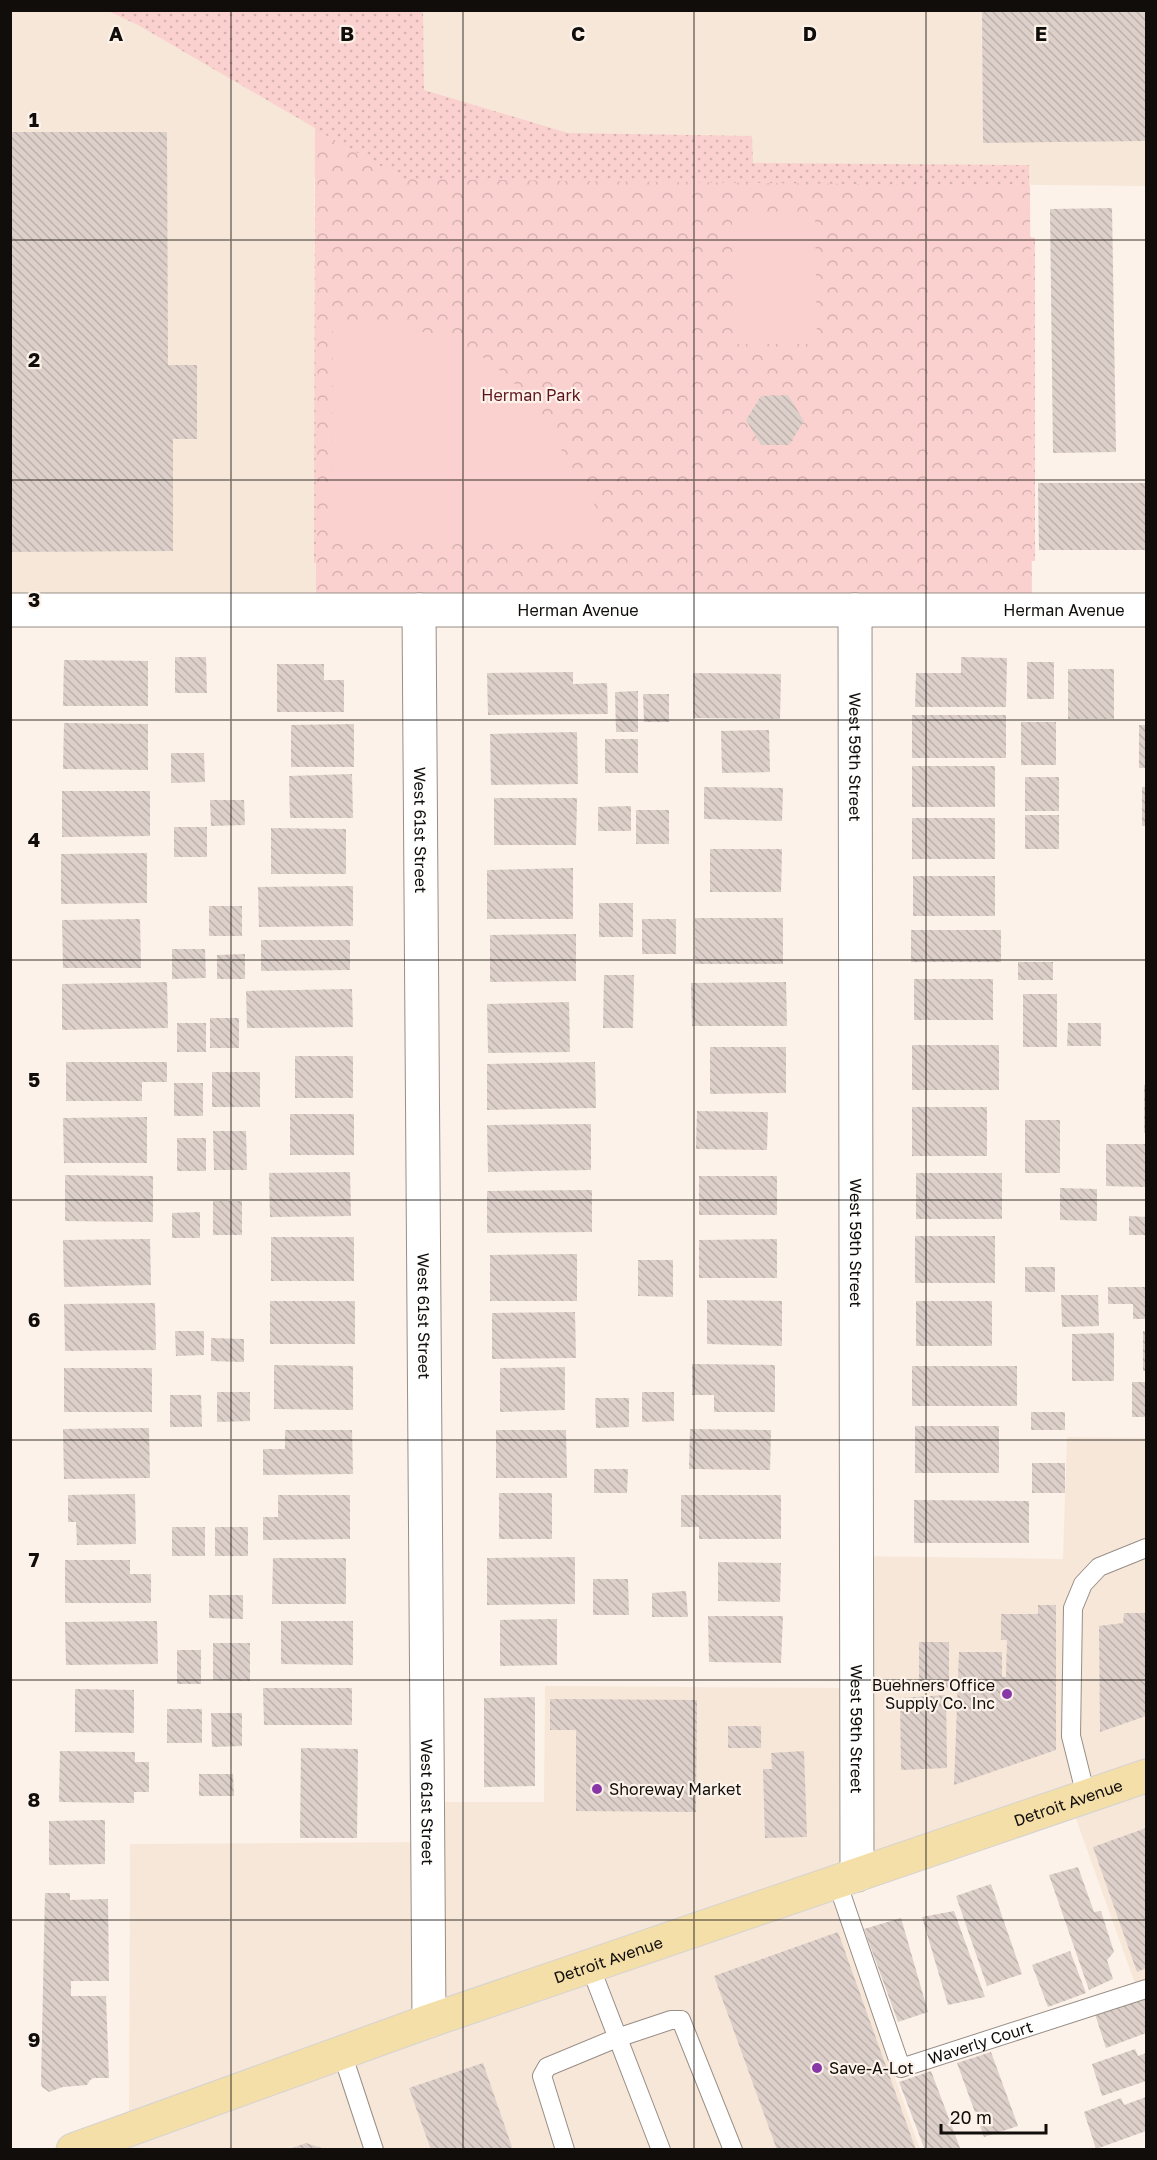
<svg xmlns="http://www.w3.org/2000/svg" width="1157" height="2160" viewBox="0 0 1157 2160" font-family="'Golos Text',sans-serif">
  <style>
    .built { fill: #f7e7d8 }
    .grass { fill: url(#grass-dots) }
    .forest { fill: url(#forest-crowns) }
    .garden { fill: #fad1cf }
    .building { fill: url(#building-back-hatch) }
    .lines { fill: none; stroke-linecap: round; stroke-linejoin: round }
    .lane-casing { stroke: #988e86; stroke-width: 20 }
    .street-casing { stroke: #988e86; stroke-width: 35 }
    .primary-casing { stroke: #d4d3d3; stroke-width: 35 }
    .lane { stroke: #fff; stroke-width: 18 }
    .street { stroke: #fff; stroke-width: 33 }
    .primary { stroke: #f5dfa9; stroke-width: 33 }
    .grid { fill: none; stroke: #100d0a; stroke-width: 1.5; stroke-opacity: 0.55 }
    .poi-dot { fill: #8837a6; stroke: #fcf2e9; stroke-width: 2 }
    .labels { text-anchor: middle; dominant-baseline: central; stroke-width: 4.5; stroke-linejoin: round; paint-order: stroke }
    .park-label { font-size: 16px; fill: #5e1319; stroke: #fcf2e9 }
    .street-label { font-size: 16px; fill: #100d0a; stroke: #fcf2e9 }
    .poi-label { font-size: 16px; fill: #100d0a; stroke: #fcf2e9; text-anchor: start }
    .grid-label { font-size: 20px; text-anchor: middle; font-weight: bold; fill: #100d0a; stroke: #fcf2e9; stroke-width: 4.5; stroke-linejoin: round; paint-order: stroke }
  </style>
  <defs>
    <pattern id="grass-dots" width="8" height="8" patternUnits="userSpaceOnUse" patternTransform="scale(1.5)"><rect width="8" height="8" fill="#fad1cf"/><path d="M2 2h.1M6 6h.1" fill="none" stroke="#d5b2b0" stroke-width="1.8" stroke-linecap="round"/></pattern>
    <pattern id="forest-crowns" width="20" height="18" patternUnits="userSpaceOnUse" patternTransform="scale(1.5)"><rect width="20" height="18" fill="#fad1cf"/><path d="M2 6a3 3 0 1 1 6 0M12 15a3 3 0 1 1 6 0" fill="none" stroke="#d5b2b0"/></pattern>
    <pattern id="building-back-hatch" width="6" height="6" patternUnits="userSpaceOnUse" patternTransform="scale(1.5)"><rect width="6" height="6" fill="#ddd0ca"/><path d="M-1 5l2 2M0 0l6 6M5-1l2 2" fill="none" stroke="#bdb1ac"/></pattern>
  </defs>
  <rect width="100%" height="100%" fill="#fcf2e9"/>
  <g class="built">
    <polygon points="10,11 1146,11 1146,186 314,178 316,610 11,610"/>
    <polygon points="1067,1437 1146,1438 1146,1989 1138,1992 1070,1802 827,1885 920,2149 73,2150 129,2129 130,1844 427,1842 428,1802 544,1802 545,1686 855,1688 855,1556 1063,1559"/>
  </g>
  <polygon class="grass" points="108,11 423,11 424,90 568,133 752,136 753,163 1029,165 1030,237 1035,238 1035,561 314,563 315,128 138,25"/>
  <polygon class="forest" points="315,129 404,179 1030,186 1032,610 316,610"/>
  <g class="garden">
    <polygon points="732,212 815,213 817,344 733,344"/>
    <polygon points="333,324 407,328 450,339 489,361 515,384 548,428 597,509 606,543 335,543 332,540"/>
  </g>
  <g class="building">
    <polygon points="982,10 1146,10 1146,141 983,143"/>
    <polygon points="10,132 167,132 168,365 197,365 197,439 173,439 173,551 10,552"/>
    <polygon points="1112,208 1116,452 1053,453 1050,209"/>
    <polygon points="788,395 804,421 789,445 761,445 746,420 761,396"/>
    <polygon points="1038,483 1146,483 1146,550 1039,550"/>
    <polygon points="175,657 206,657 207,693 175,693"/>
    <polygon points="961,657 1007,658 1006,707 915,707 916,673 961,673"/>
    <polygon points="64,660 148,661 148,706 63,706"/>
    <rect x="1027" y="662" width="27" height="37"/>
    <polygon points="277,664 324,664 324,680 344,680 344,712 277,712"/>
    <rect x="1068" y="669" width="46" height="50"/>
    <polygon points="573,672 573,684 607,683 608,714 488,715 487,673"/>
    <polygon points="693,673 781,674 780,719 693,718"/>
    <polygon points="638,691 638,732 616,732 615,692"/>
    <polygon points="643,694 669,694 669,722 644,722"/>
    <rect x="912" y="715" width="94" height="43"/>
    <rect x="1021" y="722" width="35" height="43"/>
    <polygon points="64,723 148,724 148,770 63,769"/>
    <polygon points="354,724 354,767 291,767 291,725"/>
    <rect x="1139" y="725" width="7" height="43"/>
    <polygon points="769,730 770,772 722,773 721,731"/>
    <polygon points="577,732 578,784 491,785 490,734"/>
    <rect x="605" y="739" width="33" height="34"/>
    <polygon points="171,753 204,753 205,782 171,783"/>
    <rect x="912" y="766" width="83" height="41"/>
    <polygon points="352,774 353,818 290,818 289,776"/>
    <rect x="1025" y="777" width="34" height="34"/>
    <polygon points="704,787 783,788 782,821 704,819"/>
    <rect x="1142" y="787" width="4" height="39"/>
    <polygon points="62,791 150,791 150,836 62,837"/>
    <polygon points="494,798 577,798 576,845 494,845"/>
    <polygon points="210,800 244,800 245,825 211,826"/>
    <polygon points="631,806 631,831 598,831 598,807"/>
    <rect x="636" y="810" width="33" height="34"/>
    <rect x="1025" y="815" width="34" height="34"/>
    <rect x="912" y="818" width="83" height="41"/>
    <rect x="174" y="827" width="33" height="30"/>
    <polygon points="271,828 346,829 346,874 271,874"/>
    <polygon points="710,849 782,849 781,892 710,892"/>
    <polygon points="147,853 147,903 61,904 61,854"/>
    <polygon points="573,868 573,919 487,919 487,870"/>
    <rect x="913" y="876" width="82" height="40"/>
    <polygon points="353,886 353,926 259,927 258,887"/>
    <rect x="599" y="903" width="34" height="34"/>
    <rect x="209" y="906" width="33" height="30"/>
    <rect x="695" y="918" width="88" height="46"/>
    <polygon points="140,919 141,968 63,968 62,920"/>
    <rect x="642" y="919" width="34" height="35"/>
    <rect x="911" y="930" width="90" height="32"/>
    <polygon points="576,934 576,981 490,982 490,935"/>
    <polygon points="261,940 350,940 350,970 261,971"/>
    <polygon points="172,949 205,949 206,978 172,979"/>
    <polygon points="245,954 245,979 217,979 217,955"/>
    <rect x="1018" y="962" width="35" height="18"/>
    <polygon points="604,975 634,975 633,1028 603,1028"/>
    <rect x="914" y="979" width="79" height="41"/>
    <polygon points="167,982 168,1028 62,1030 62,984"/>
    <polygon points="786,982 787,1026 692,1026 691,983"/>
    <polygon points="352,989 353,1027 247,1028 246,991"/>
    <rect x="1023" y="994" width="34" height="53"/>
    <polygon points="569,1002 570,1052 488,1053 487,1004"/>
    <rect x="210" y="1018" width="29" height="30"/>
    <rect x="177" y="1023" width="29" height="29"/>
    <polygon points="1068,1023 1101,1023 1101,1046 1067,1046"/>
    <rect x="912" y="1045" width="87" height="45"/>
    <polygon points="710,1047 786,1047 786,1093 710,1094"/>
    <rect x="295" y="1056" width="58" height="42"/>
    <polygon points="66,1062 167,1062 167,1082 142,1082 142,1101 66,1101"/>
    <polygon points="595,1062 596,1108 487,1110 487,1064"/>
    <rect x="212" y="1072" width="48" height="35"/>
    <rect x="174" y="1083" width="29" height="33"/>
    <rect x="1144" y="1085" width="2" height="48"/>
    <rect x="912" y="1107" width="75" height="49"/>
    <polygon points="697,1111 768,1112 767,1150 696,1149"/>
    <rect x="290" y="1114" width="64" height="41"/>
    <polygon points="147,1117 147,1163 64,1163 63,1118"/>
    <rect x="1025" y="1120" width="35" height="53"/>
    <polygon points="591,1124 591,1170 488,1172 487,1125"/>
    <polygon points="213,1131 246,1131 247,1170 214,1170"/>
    <rect x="177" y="1138" width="29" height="33"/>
    <polygon points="1106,1144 1146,1144 1146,1187 1106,1186"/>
    <polygon points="350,1172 351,1216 270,1217 269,1173"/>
    <rect x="916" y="1173" width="86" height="46"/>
    <polygon points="65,1175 153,1176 153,1222 65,1221"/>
    <rect x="699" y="1176" width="78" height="39"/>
    <polygon points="1060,1188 1097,1189 1097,1221 1060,1220"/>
    <polygon points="592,1190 592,1232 487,1233 487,1191"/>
    <rect x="213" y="1201" width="29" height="34"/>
    <polygon points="200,1212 200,1238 172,1238 172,1213"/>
    <polygon points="1129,1216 1146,1217 1146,1235 1129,1235"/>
    <rect x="915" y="1236" width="80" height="47"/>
    <rect x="271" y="1237" width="83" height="44"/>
    <polygon points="150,1239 151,1285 64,1287 63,1240"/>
    <polygon points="777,1239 777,1278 699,1278 699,1240"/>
    <polygon points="577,1254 577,1301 490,1301 490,1255"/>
    <polygon points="638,1260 673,1260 673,1297 638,1296"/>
    <rect x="1025" y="1267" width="30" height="25"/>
    <polygon points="1108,1287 1146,1287 1146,1319 1133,1319 1133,1304 1108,1304"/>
    <polygon points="1061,1295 1098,1295 1099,1326 1062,1327"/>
    <polygon points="707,1300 782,1301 782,1346 707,1344"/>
    <rect x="270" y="1301" width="85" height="43"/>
    <rect x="916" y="1301" width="76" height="45"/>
    <polygon points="155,1303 156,1350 65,1351 64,1304"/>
    <polygon points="575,1312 576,1358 492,1359 492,1313"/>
    <polygon points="175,1331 204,1331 204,1355 176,1356"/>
    <rect x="1143" y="1331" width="3" height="40"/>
    <polygon points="1114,1333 1114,1381 1072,1381 1072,1334"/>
    <polygon points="211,1338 244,1339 244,1362 211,1361"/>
    <polygon points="692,1364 775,1365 775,1412 714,1412 714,1395 692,1395"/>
    <polygon points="274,1365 353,1366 353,1410 274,1409"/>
    <rect x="912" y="1366" width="105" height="40"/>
    <polygon points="565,1367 565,1410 500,1412 500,1368"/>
    <rect x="64" y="1368" width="88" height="44"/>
    <rect x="1132" y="1382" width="14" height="35"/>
    <polygon points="217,1392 250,1392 250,1421 217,1422"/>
    <polygon points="642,1392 674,1392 674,1421 642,1422"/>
    <polygon points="170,1395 201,1395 202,1427 170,1427"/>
    <polygon points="595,1398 629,1398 629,1427 596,1428"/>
    <rect x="1031" y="1412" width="34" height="18"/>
    <rect x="915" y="1426" width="84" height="47"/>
    <polygon points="149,1428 150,1478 64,1479 63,1429"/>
    <polygon points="690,1429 771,1430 770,1470 689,1469"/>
    <polygon points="285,1430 352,1430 353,1474 263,1475 263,1449 285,1449"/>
    <polygon points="496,1430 566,1430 567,1478 496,1478"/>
    <rect x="1032" y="1463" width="33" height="30"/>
    <polygon points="594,1469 628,1469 627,1493 594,1493"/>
    <rect x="499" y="1493" width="53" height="46"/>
    <polygon points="135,1494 136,1544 77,1545 76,1522 68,1522 68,1495"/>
    <polygon points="278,1495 350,1495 350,1539 263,1540 263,1517 278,1517"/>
    <polygon points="681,1495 781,1495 781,1539 699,1539 699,1527 681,1527"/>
    <polygon points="914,1500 1029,1501 1029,1543 914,1543"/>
    <rect x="172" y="1527" width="33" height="29"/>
    <rect x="215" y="1527" width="33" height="29"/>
    <polygon points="575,1557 575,1604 487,1605 487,1558"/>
    <polygon points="273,1558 346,1558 346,1604 272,1604"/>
    <polygon points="65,1560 130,1560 130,1574 151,1574 151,1603 65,1603"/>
    <polygon points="718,1562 781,1563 780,1602 718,1601"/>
    <polygon points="593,1579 628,1579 629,1615 593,1615"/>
    <polygon points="686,1591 688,1617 652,1617 652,1593"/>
    <polygon points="209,1595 243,1595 243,1619 209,1618"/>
    <polygon points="1038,1605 1056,1605 1056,1750 954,1785 959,1652 1002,1652 1002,1677 1006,1677 1007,1640 1001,1640 1001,1614 1038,1614"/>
    <polygon points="1124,1613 1146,1613 1146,1716 1100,1732 1099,1626 1123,1623"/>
    <polygon points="708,1616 783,1616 781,1663 709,1662"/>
    <polygon points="557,1619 557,1665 500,1666 500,1620"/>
    <polygon points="157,1621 158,1664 66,1665 65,1622"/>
    <polygon points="281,1621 353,1621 353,1665 281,1664"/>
    <rect x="919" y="1642" width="30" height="46"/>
    <polygon points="213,1643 250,1643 250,1681 213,1680"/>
    <rect x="177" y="1650" width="24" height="34"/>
    <polygon points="263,1688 352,1688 352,1725 264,1725"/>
    <polygon points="75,1689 134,1690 134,1733 75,1732"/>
    <polygon points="946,1695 947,1768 901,1770 900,1698"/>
    <polygon points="535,1697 535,1786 484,1787 484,1698"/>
    <polygon points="550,1699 697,1700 696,1812 576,1811 576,1730 550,1730"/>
    <rect x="167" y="1709" width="35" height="34"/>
    <polygon points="211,1713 242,1713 242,1746 212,1747"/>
    <rect x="728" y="1726" width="33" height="22"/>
    <polygon points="301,1748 358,1749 357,1838 300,1838"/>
    <polygon points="60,1751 135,1752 135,1762 149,1762 149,1792 134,1792 134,1803 59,1802"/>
    <polygon points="804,1751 807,1837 765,1838 763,1769 772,1769 771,1753"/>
    <polygon points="199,1774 233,1774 234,1796 199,1796"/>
    <polygon points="105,1820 105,1864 49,1865 49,1821"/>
    <polygon points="1146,1828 1146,1968 1137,1972 1093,1847"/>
    <polygon points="1078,1867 1094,1912 1101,1911 1114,1952 1107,1960 1113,1979 1089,1990 1049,1875"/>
    <polygon points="991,1884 1022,1974 987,1986 956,1896"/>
    <polygon points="45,1893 70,1893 70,1900 108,1899 109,1981 71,1981 71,1996 106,1996 109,2078 94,2078 90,2080 87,2085 63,2087 49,2092 42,2087 41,2083"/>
    <polygon points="954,1911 985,1997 948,2005 922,1917"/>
    <polygon points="901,1918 928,2012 898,2022 864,1929"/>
    <polygon points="838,1932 916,2150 777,2150 714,1976"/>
    <polygon points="1070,1951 1086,1993 1048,2007 1032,1965"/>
    <polygon points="1146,1997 1146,2033 1106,2048 1095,2014"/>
    <polygon points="1135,2049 1138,2056 1146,2053 1146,2081 1102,2096 1092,2064"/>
    <polygon points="991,2052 1018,2126 984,2137 957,2063"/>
    <polygon points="483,2063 513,2150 431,2150 409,2088"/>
    <polygon points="931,2071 960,2148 957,2150 925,2150 899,2082"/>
    <polygon points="1146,2097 1146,2131 1096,2149 1084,2112 1121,2098 1124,2105"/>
    <polygon points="306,2143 325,2149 325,2150 287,2150"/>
  </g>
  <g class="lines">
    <g class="lane-casing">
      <g id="lane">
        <polyline points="1086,1796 1071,1736 1073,1608 1083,1584 1099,1567 1146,1548"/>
        <path id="s1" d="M837 1882 901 2068 1146 1989"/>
        <polyline points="590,1966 661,2150"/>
        <polyline points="342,2053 374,2150"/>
        <polyline points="565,2150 542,2076 547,2067 617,2038 671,2020 681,2020 733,2150"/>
      </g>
    </g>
    <g class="street-casing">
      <g id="street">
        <path id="s2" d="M10 610H1146"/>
        <path id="s3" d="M419 610 429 2021"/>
        <path id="s4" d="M855 610 857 1875"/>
      </g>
    </g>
    <g class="primary-casing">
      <g id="primary">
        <path id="s5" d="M73 2150 429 2021 1146 1776"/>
      </g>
    </g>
    <use href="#lane" class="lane"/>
    <use href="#street" class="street"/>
    <use href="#primary" class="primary"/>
  </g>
  <path class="grid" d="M231 10V2150M463 10V2150M694 10V2150M926 10V2150M10 240H1146M10 480H1146M10 720H1146M10 960H1146M10 1200H1146M10 1440H1146M10 1680H1146M10 1920H1146"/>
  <g class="poi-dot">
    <circle cx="1007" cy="1694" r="6"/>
    <circle cx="597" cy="1789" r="6"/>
    <circle cx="817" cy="2068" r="6"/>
  </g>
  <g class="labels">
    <g class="park-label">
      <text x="531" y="395">Herman Park</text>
    </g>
    <g class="street-label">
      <text stroke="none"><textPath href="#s2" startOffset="568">Herman Avenue</textPath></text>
      <text stroke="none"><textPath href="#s2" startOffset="1054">Herman Avenue</textPath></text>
      <text stroke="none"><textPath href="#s4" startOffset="147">West 59th Street</textPath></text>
      <text stroke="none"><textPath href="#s3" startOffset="220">West 61st Street</textPath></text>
      <text stroke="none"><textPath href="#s4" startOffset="633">West 59th Street</textPath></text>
      <text stroke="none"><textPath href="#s3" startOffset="706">West 61st Street</textPath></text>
      <text stroke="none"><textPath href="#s4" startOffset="1119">West 59th Street</textPath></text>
      <text stroke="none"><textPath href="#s3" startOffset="1192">West 61st Street</textPath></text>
      <text stroke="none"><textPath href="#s5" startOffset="1054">Detroit Avenue</textPath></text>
      <text stroke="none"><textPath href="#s5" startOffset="568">Detroit Avenue</textPath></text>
      <text stroke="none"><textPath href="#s1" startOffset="280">Waverly Court</textPath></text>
    </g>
    <g class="poi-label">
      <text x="995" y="1685" text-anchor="end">Buehners Office<tspan x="995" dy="18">Supply Co. Inc</tspan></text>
      <text x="609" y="1789">Shoreway Market</text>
      <text x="829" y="2068">Save-A-Lot</text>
    </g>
  </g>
  <g class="grid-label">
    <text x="116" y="41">A</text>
    <text x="347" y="41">B</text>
    <text x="578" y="41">C</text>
    <text x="810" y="41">D</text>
    <text x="1041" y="41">E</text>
    <text x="34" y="127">1</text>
    <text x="34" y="367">2</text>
    <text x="34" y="607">3</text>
    <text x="34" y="847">4</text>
    <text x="34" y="1087">5</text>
    <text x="34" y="1327">6</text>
    <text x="34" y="1567">7</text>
    <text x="34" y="1807">8</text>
    <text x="34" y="2047">9</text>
  </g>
  <rect width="1157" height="2160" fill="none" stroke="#100d0a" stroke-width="24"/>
  <path d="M941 2124v9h105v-9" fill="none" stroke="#100d0a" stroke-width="3"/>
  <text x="950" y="2124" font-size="18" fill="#100d0a" stroke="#fcf2e9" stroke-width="4.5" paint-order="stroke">20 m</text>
</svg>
